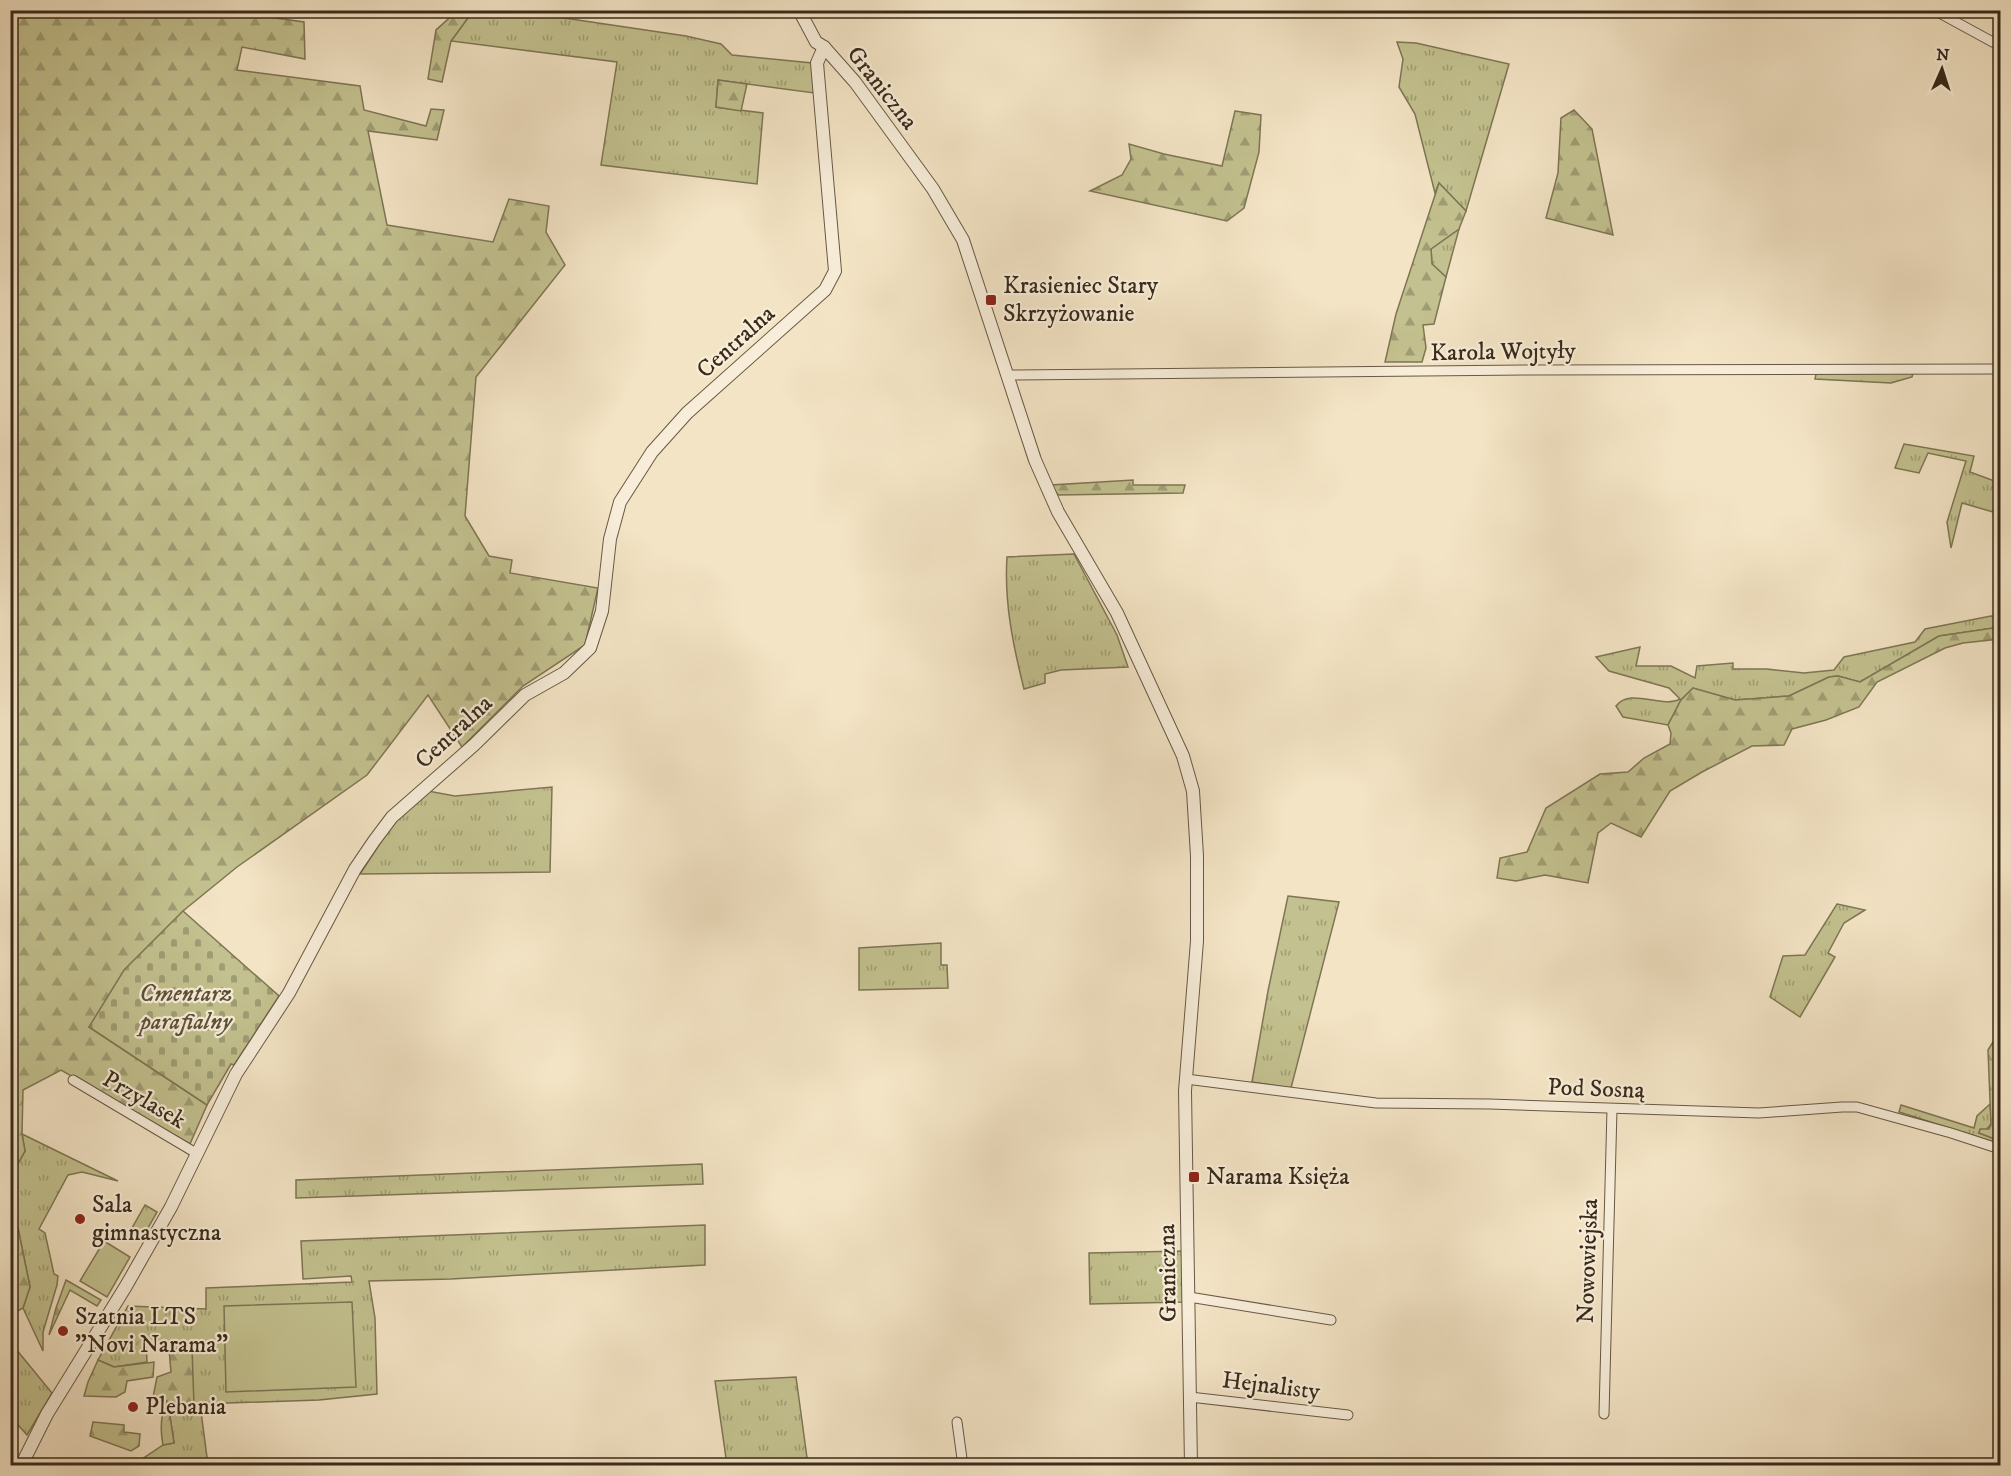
<svg xmlns="http://www.w3.org/2000/svg" width="2011" height="1476" viewBox="0 0 2011 1476" font-family="'IM FELL DW Pica',serif">
  <style>
    .grass { fill: url(#grass-tufts); stroke: #7e7654; stroke-width: 1.5 }
    .forest { fill: url(#forest-firs); stroke: #7e7654; stroke-width: 1.5 }
    .cemetery { fill: url(#cemetery-stones); stroke: #7e7654; stroke-width: 1.5 }
    .park { fill: url(#park-crowns); stroke: #7e7654; stroke-width: 1.5 }
    .garden { fill: #c3c18f; stroke: #7e7654; stroke-width: 1.5 }
    .lines { fill: none; stroke-linecap: round; stroke-linejoin: round }
    .minor-casing { stroke: #685845; stroke-width: 11 }
    .tertiary-casing { stroke: #685845; stroke-width: 14 }
    .minor { stroke: #f7edd9; stroke-width: 9 }
    .tertiary { stroke: #f7edd9; stroke-width: 12 }
    .poi-dot { fill: #8f2418; stroke: #f7edd9; stroke-width: 2 }
    .labels { text-anchor: middle; dominant-baseline: central; stroke-width: 4.5; stroke-linejoin: round; paint-order: stroke }
    .street-label { font-size: 24px; fill: #392a1a; stroke: #f7edd9 }
    .poi-label { font-size: 24px; fill: #392a1a; stroke: #f7edd9; text-anchor: start }
    .park-label { font-size: 24px; font-style: italic; fill: #5c5037; stroke: #f7edd9 }
  </style>
  <defs>
    <pattern id="grass-tufts" width="24" height="20" patternUnits="userSpaceOnUse" patternTransform="scale(1.5)"><rect width="24" height="20" fill="#c3c18f"/><path d="M3 7l-1-3M5 7V3M7 7l1-3M15 17l-1-3M17 17v-4M19 17l1-3" fill="none" stroke="#9f9d74"/></pattern>
    <pattern id="forest-firs" width="22" height="20" patternUnits="userSpaceOnUse" patternTransform="scale(1.5)"><rect width="22" height="20" fill="#c3c18f"/><path d="M5 1l3.5 6h-7zM16 11l3.5 6h-7z" fill="#9f9d74"/></pattern>
    <pattern id="cemetery-stones" width="16" height="16" patternUnits="userSpaceOnUse" patternTransform="scale(1.5)"><rect width="16" height="16" fill="#c3c18f"/><path d="M2 7V4a2 2 0 0 1 4 0v3zM10 15v-3a2 2 0 0 1 4 0v3z" fill="#9f9d74"/></pattern>
    <pattern id="park-crowns" width="20" height="18" patternUnits="userSpaceOnUse" patternTransform="scale(1.5)"><rect width="20" height="18" fill="#c3c18f"/><path d="M2 6a3 3 0 1 1 6 0M12 15a3 3 0 1 1 6 0" fill="none" stroke="#9f9d74"/></pattern>
  </defs>
  <rect width="100%" height="100%" fill="#f3e4c5"/>
  <filter id="stains"><feTurbulence type="fractalNoise" baseFrequency=".00333" numOctaves="4"/><feColorMatrix values="0 0 0 0 .2 0 0 0 0 .09 0 0 0 0 .02 0 0 0 .5 -.17"/></filter>
  <radialGradient id="worn" r=".72"><stop offset=".6" stop-color="#630" stop-opacity="0"/><stop offset="1" stop-color="#630" stop-opacity=".3"/></radialGradient>
  <g class="grass">
    <polygon points="473,11 517,11 686,36 721,44 732,55 812,63 814,93 718,80 716,107 763,113 757,184 601,165 617,62 451,41"/>
    <polygon points="1397,42 1416,43 1509,64 1466,211 1439,183 1435,193 1415,114 1399,87 1403,59"/>
    <polygon points="1459,229 1446,277 1432,264 1431,249"/>
    <polygon points="1913,373 1912,377 1891,383 1815,379 1816,374"/>
    <polygon points="1904,444 1974,456 1970,472 2000,483 2000,514 1962,503 1951,548 1947,522 1966,461 1928,453 1919,473 1895,468"/>
    <path d="M1074 554 1117 635 1128 667 1061 670 1045 674V683L1024 689C1013 645 1004 602 1007 557Z"/>
    <path d="M1991 616 2000 617V627L1939 636 1860 682 1838 676 1829 677 1789 696 1735 700 1693 688 1681 700 1668 725 1623 717 1616 706C1631 687 1661 709 1680 699L1669 688 1609 671 1596 657 1640 647 1636 666H1671L1695 678 1697 666 1733 663V669H1767L1804 673 1834 670 1844 657 1915 642 1925 629Z"/>
    <polygon points="552,787 550,872 360,874 392,825 428,791 455,796"/>
    <polygon points="1288,896 1339,902 1291,1088 1252,1082 1268,991"/>
    <polygon points="1837,904 1865,910 1844,923 1828,953 1835,957 1800,1017 1770,997 1783,956 1805,955"/>
    <polygon points="941,943 941,965 947,965 948,988 859,990 859,948"/>
    <path d="M1990 1104C1991 1120 1996 1126 1979 1133L2000 1141V1144L1899 1112 1901 1105 1974 1128 1977 1116Z"/>
    <polygon points="22,1134 118,1181 82,1172 68,1175 39,1229 45,1233 54,1274 58,1276 57,1285 43,1332 43,1351 23,1308 30,1287 18,1228 11,1212 11,1176 25,1151"/>
    <polygon points="702,1164 703,1184 296,1198 296,1180"/>
    <polygon points="705,1225 705,1265 451,1279 369,1281 375,1318 377,1394 319,1400 200,1404 208,1465 122,1465 133,1465 163,1445 174,1443 169,1410 192,1349 169,1349 156,1342 146,1342 147,1362 114,1367 98,1360 128,1306 206,1309 206,1288 352,1282 351,1276 303,1279 301,1241"/>
    <polygon points="1184,1251 1185,1302 1090,1304 1089,1253"/>
    <polygon points="11,1343 52,1393 27,1435 11,1417"/>
    <polygon points="796,1377 808,1465 727,1465 715,1381"/>
  </g>
  <g class="forest">
    <polygon points="219,10 304,22 305,59 242,47 237,70 360,86 364,110 426,126 431,109 444,110 437,140 368,131 387,225 493,242 509,199 549,206 546,232 565,265 476,377 465,516 489,556 512,560 510,573 598,588 585,645 523,686 462,747 428,695 367,775 237,867 183,911 89,1027 207,1105 190,1144 61,1070 23,1090 22,1134 25,1151 11,1176 11,11"/>
    <polygon points="457,11 473,11 451,41 442,82 428,79 436,30"/>
    <polygon points="718,80 747,84 741,111 716,107"/>
    <polygon points="1574,110 1592,129 1613,235 1546,218 1558,173 1561,118"/>
    <polygon points="1235,111 1261,115 1259,152 1244,208 1227,221 1090,191 1122,175 1131,159 1129,144 1164,154 1222,166"/>
    <polygon points="1439,183 1466,211 1459,229 1431,249 1432,264 1446,277 1434,324 1423,325 1426,348 1422,362 1385,362 1396,314"/>
    <polygon points="1133,480 1133,485 1185,485 1183,493 1058,495 1051,485"/>
    <polygon points="2000,627 2000,639 1963,643 1945,648 1877,682 1859,707 1826,720 1792,729 1784,745 1752,746 1702,772 1670,791 1641,837 1611,823 1598,833 1588,883 1545,875 1516,881 1497,878 1500,858 1527,852 1546,808 1600,774 1628,772 1644,758 1670,744 1671,733 1668,725 1681,700 1693,688 1735,700 1789,696 1829,677 1838,676 1860,682 1939,636"/>
    <polygon points="2000,1033 2000,1141 1979,1133 1980,1129 1989,1129 1991,1125 1988,1050 1998,1034"/>
    <polygon points="11,1212 18,1228 30,1287 23,1308 11,1315"/>
    <polygon points="66,1280 101,1300 97,1306 70,1290 49,1335 56,1308"/>
    <path d="M169 1349H192L194 1405 169 1410 174 1443 163 1445C160 1429 160 1415 167 1401L153 1397 157 1377 171 1372Z"/>
    <polygon points="98,1360 114,1367 154,1362 153,1377 127,1381 125,1392 116,1397 84,1396 88,1382"/>
    <polygon points="93,1422 124,1425 124,1432 140,1434 139,1446 131,1451 90,1436"/>
  </g>
  <polygon class="cemetery" points="183,911 279,996 234,1065 231,1064 207,1105 89,1027 124,970"/>
  <polygon class="park" points="145,1205 157,1212 144,1235 132,1228"/>
  <g class="garden">
    <polygon points="104,1241 130,1257 107,1297 80,1281"/>
    <polygon points="352,1302 356,1387 226,1392 224,1306"/>
  </g>
  <g class="lines">
    <g class="minor-casing">
      <g id="minor">
        <polyline points="1934,10 2000,46"/>
        <polyline points="1007,375 1525,370 2000,369"/>
        <polyline points="1186,1079 1376,1103 1490,1104 1759,1113 1842,1107 1857,1107 1951,1133 2000,1149"/>
        <polyline points="73,1080 196,1153"/>
        <polyline points="1189,1297 1331,1320"/>
        <polyline points="1190,1397 1348,1415"/>
        <polyline points="1604,1414 1612,1109"/>
        <polyline points="957,1422 963,1466"/>
      </g>
    </g>
    <g class="tertiary-casing">
      <g id="tertiary">
        <polyline points="799,10 816,42 824,47 855,82 933,189 963,240 1035,460 1058,512 1117,613 1183,756 1193,791 1197,856 1197,941 1185,1091 1191,1466"/>
        <polyline points="21,1466 47,1414 126,1286 171,1207 236,1074 289,993 355,869 374,841 392,817 474,745 525,695 564,673 590,648 602,611 610,539 620,502 652,452 687,413 825,290 835,271 817,63 824,47"/>
      </g>
    </g>
    <use href="#minor" class="minor"/>
    <use href="#tertiary" class="tertiary"/>
  </g>
  <g class="poi-dot">
    <rect x="985" y="294" width="12" height="12" rx="3"/>
    <rect x="1188" y="1171" width="12" height="12" rx="3"/>
    <circle cx="80" cy="1219" r="6"/>
    <circle cx="63" cy="1331" r="6"/>
    <circle cx="133" cy="1407" r="6"/>
  </g>
  <g class="labels">
    <g class="street-label">
      <text transform="translate(882 88) rotate(52)">Graniczna</text>
      <text transform="translate(736 342) rotate(-42)">Centralna</text>
      <text transform="translate(1503 352) rotate(-1)">Karola Wojtyły</text>
      <text transform="translate(454 732) rotate(-43)">Centralna</text>
      <text transform="translate(1596 1089) rotate(2)">Pod Sosną</text>
      <text transform="translate(144 1100) rotate(30)">Przylasek</text>
      <text transform="translate(1588 1261) rotate(-88)">Nowowiejska</text>
      <text transform="translate(1168 1273) rotate(-91)">Graniczna</text>
      <text transform="translate(1271 1386) rotate(7)">Hejnalisty</text>
    </g>
    <g class="poi-label">
      <text x="1003" y="286">Krasieniec Stary<tspan x="1003" dy="28">Skrzyżowanie</tspan></text>
      <text x="1206" y="1177">Narama Księża</text>
      <text x="92" y="1205">Sala<tspan x="92" dy="28">gimnastyczna</tspan></text>
      <text x="75" y="1317">Szatnia LTS<tspan x="75" dy="28">"Novi Narama"</tspan></text>
      <text x="145" y="1407">Plebania</text>
    </g>
    <g class="park-label">
      <text x="186" y="994">Cmentarz<tspan x="186" dy="28">parafialny</tspan></text>
    </g>
  </g>
  <rect width="2011" height="1476" fill="none" stroke="#f3e4c5" stroke-width="36"/>
  <rect x="12" y="12" width="1987" height="1452" fill="none" stroke="#392a1a" stroke-width="3"/>
  <rect x="18" y="18" width="1975" height="1440" fill="none" stroke="#392a1a" stroke-width="1.5"/>
  <g transform="translate(1942 69) rotate(3)" stroke="#f7edd9" stroke-width="4.5" paint-order="stroke">
  <path d="M0-4.5L10 22L0 15L-10 22Z" fill="#392a1a"/>
  <text y="-9" font-size="16" font-weight="bold" text-anchor="middle" fill="#392a1a">N</text>
  </g>
  <rect width="100%" height="100%" filter="url(#stains)"/>
  <rect width="100%" height="100%" fill="url(#worn)"/>
</svg>
